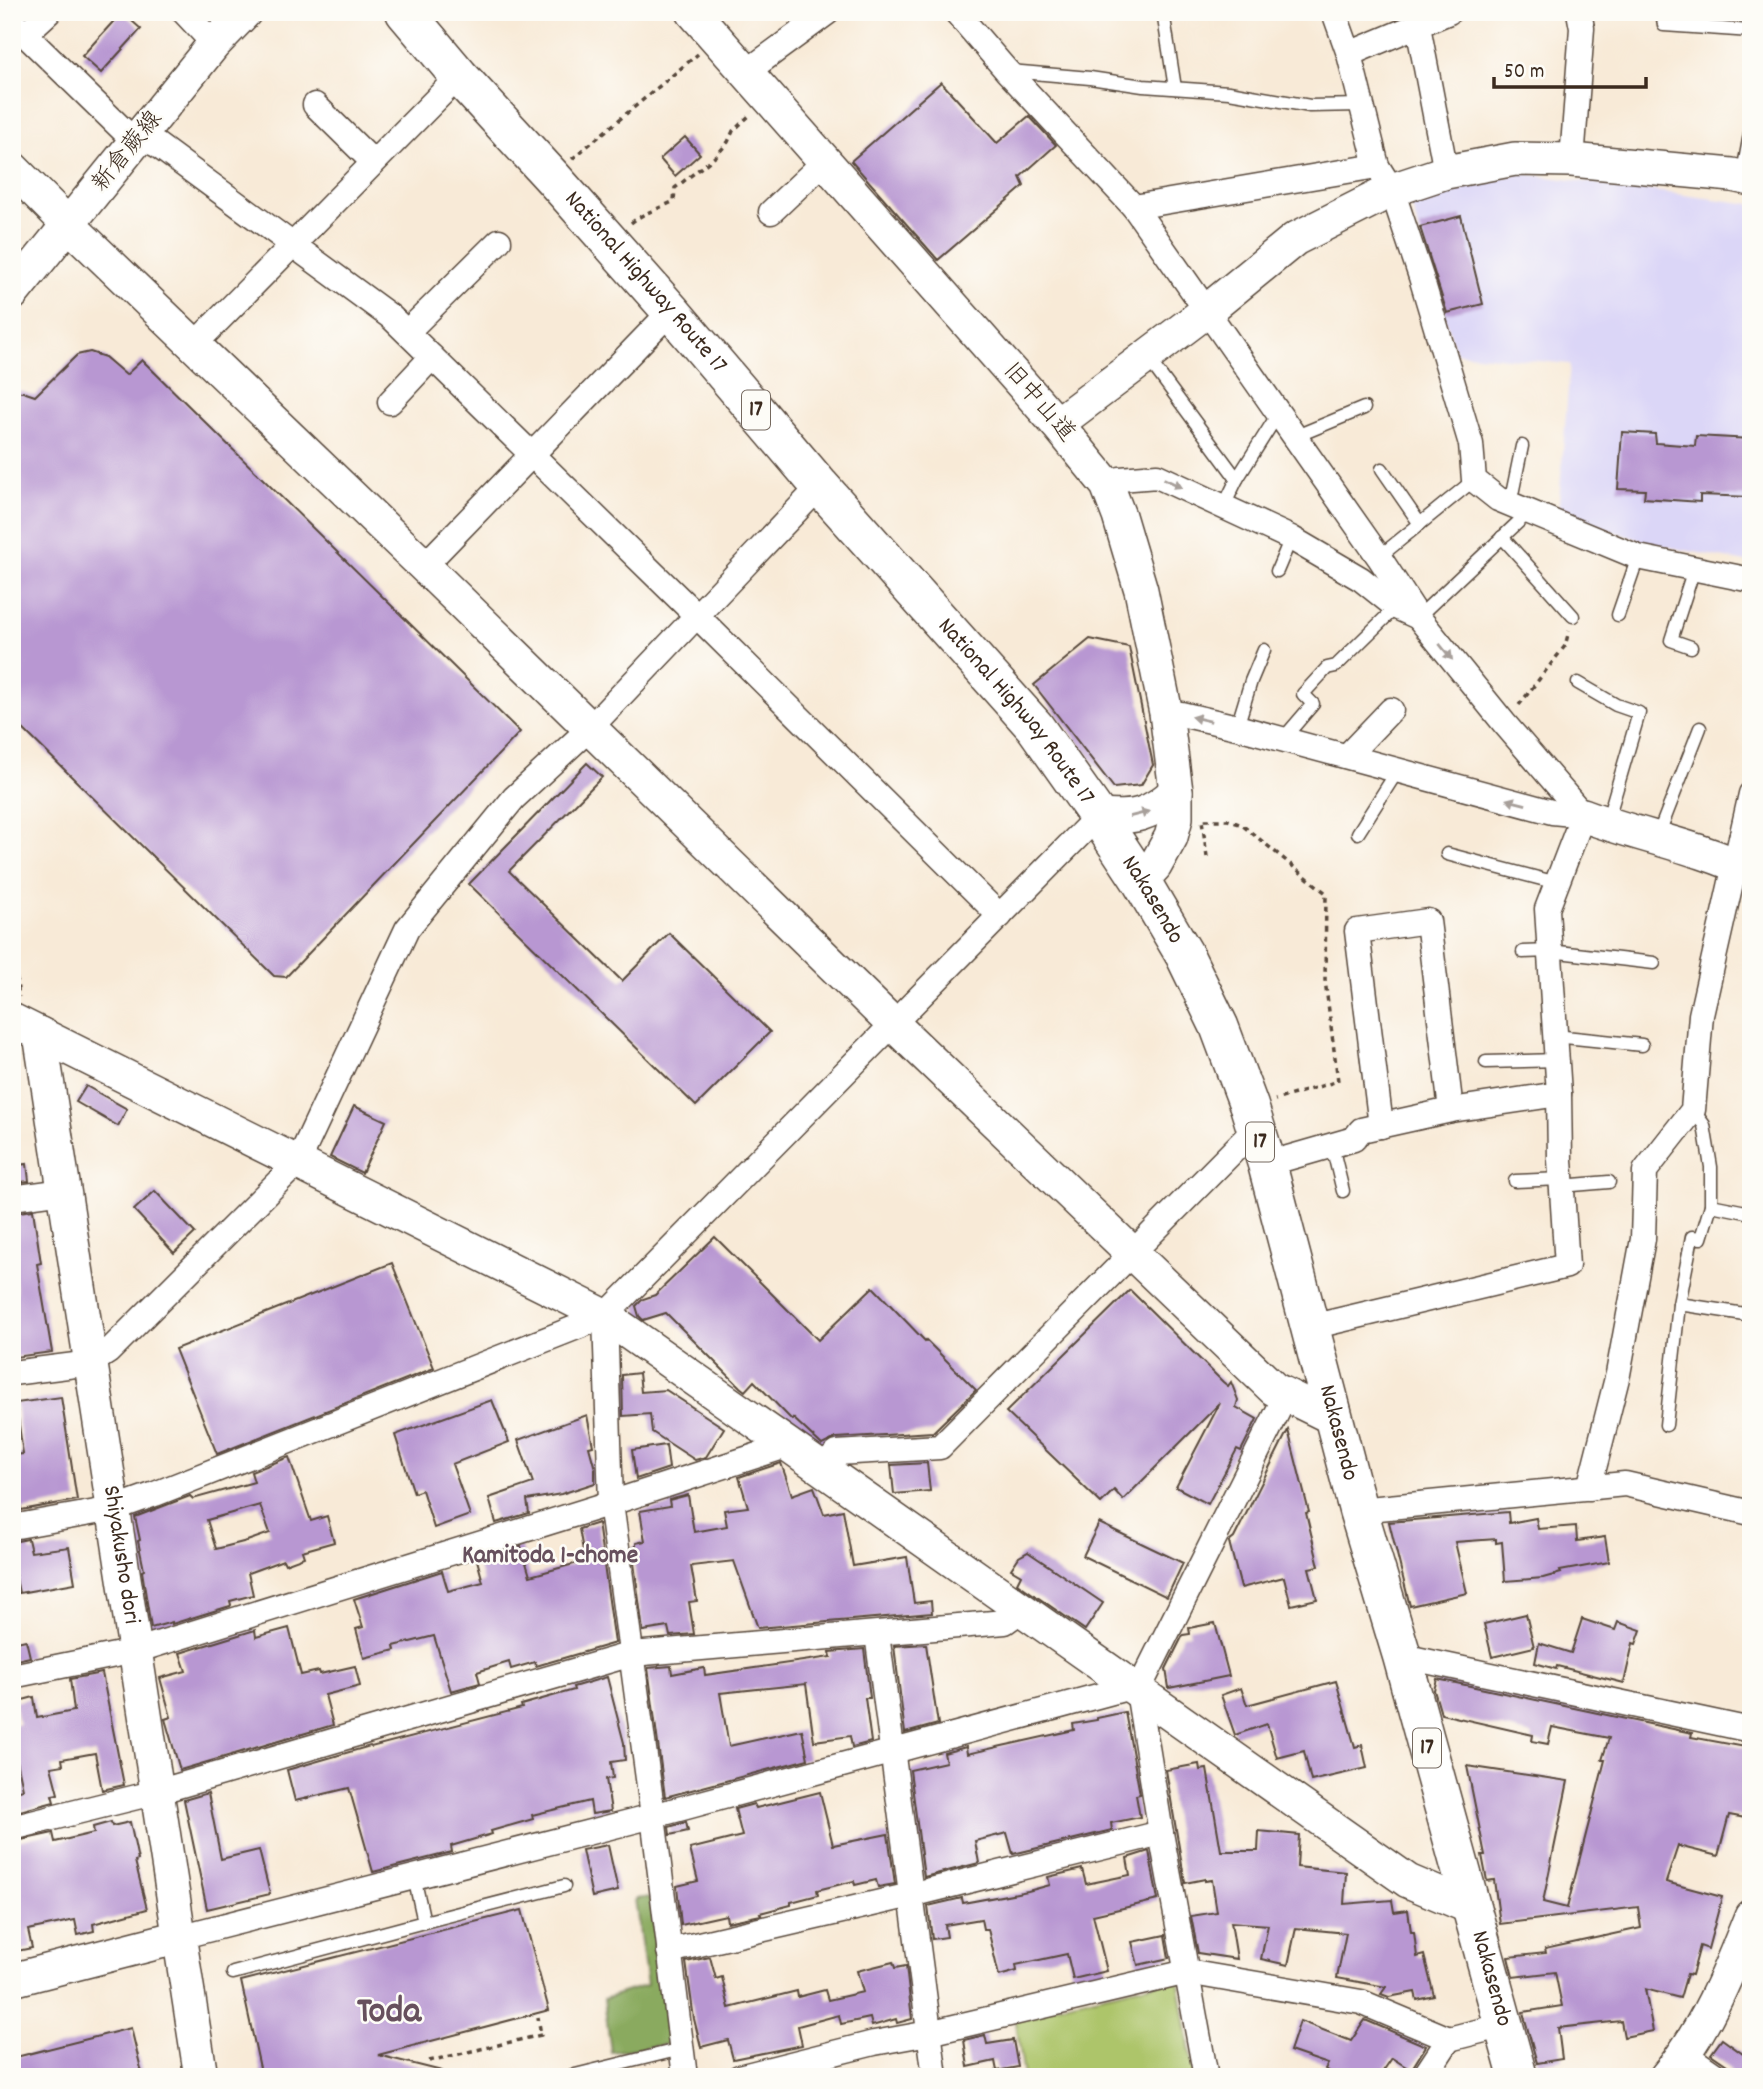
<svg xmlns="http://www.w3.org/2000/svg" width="1763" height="2089" viewBox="0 0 1763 2089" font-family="Dekko,'Klee One',sans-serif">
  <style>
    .built { fill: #dbd6f7 }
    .green { fill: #adc56a; stroke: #747844; stroke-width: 2 }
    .forest { fill: #8aaa5e; stroke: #626a3e; stroke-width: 2 }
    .building { fill: #b897d2; fill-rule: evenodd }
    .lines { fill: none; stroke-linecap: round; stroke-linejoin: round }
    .lane-casing { stroke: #57473a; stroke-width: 15 }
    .street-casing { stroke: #57473a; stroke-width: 27 }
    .secondary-casing { stroke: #57473a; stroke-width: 36 }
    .highway-casing { stroke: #57473a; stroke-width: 41 }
    .path { stroke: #57473a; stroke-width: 3.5; stroke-dasharray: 5 5; stroke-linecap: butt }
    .lane { stroke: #fff; stroke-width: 12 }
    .street { stroke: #fff; stroke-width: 24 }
    .secondary { stroke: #fff; stroke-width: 33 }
    .highway { stroke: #fff; stroke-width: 38 }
    .oneway { fill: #a79f9a }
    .labels { text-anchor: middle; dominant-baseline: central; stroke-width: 5; stroke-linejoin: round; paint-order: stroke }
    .shield { fill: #fdfcf7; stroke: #75695f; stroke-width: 2 }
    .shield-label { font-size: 23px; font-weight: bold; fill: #3b2a1e }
    .street-label { font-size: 24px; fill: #3b2a1e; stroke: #fdfcf7 }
    .neighbourhood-label { font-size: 26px; font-weight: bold; fill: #67505d; stroke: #fdfcf7 }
    .town-label { font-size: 38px; font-weight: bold; fill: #67505d; stroke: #fdfcf7 }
  </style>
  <rect width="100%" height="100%" fill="#fdfcf7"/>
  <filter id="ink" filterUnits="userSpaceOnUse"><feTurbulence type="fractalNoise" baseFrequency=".0143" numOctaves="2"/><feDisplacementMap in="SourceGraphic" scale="14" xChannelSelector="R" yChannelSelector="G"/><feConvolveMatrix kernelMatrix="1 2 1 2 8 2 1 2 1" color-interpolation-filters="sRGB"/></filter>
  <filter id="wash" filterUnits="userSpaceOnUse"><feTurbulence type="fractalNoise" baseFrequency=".00686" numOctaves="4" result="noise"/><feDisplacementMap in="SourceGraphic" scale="28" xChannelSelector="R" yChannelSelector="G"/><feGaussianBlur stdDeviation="1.57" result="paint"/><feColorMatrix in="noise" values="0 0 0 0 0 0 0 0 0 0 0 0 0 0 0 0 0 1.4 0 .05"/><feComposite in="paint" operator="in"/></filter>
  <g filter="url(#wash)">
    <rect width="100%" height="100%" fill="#f8ead7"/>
    <polygon class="built" points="1519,173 1751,204 1751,563 1653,544 1558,514 1570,364 1456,353 1411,204"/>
    <polygon class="green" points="1178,1978 1194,2077 1024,2077 1015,2015"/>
    <polygon class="forest" points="650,1897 670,2044 611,2052 604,1999 647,1985 635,1899"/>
    <g id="blocks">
      <g class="building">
        <polygon points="122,12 141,29 101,73 82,56"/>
        <polygon points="941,82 997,143 1029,116 1056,145 1020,177 1024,186 938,260 851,161"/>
        <polygon points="685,137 700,154 675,176 660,159"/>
        <polygon points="1461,216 1483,304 1447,313 1420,227"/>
        <polygon points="90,352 105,357 126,375 142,360 520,732 286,977 274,976 12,718 12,391 23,392 35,396 77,355"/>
        <polygon points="1622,432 1655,434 1656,443 1695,446 1696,436 1751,439 1751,497 1700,495 1700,502 1644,498 1645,490 1618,489"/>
        <polygon points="1090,639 1129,647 1153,765 1141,785 1114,788 1034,685"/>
        <polygon points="587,763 602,777 509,871 622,981 669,933 770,1032 696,1106 469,884"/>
        <polygon points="86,1086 127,1109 118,1126 76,1102"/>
        <polygon points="354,1106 386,1121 362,1173 330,1157"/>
        <polygon points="27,1164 29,1181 12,1183 12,1166"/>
        <polygon points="155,1191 195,1233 174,1253 134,1210"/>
        <polygon points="33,1210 41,1263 37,1264 52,1352 15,1357 12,1338 12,1293 17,1292 12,1261 12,1213"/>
        <polygon points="715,1237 818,1340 873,1287 925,1341 926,1340 976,1390 933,1432 836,1438 822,1445 793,1418 792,1420 754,1381 745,1391 740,1387 666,1313 643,1320 639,1316 636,1306 643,1299 655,1295"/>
        <polygon points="392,1263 434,1368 217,1454 175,1349"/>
        <polygon points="1130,1290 1223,1382 1228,1386 1231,1382 1238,1400 1236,1407 1257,1419 1241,1451 1237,1449 1208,1504 1176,1487 1220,1403 1123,1500 1114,1490 1101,1503 1006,1412"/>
        <polygon points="639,1373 641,1392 666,1390 724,1428 706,1457 695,1460 652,1432 650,1414 623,1416 622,1375"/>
        <polygon points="61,1397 77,1500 21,1510 14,1455 23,1454 16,1403"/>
        <polygon points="492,1400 509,1442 452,1464 470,1515 434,1528 422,1490 414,1493 395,1435"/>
        <polygon points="587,1415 593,1446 589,1447 595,1469 595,1483 561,1494 527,1500 529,1513 496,1523 489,1498 533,1483 518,1440"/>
        <polygon points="1288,1430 1309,1512 1306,1513 1319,1566 1309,1568 1317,1599 1291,1605 1284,1577 1241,1588 1229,1542 1234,1538"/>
        <polygon points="666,1445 669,1468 636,1479 632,1450"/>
        <path d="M289 1457 311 1521 327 1516 334 1542 302 1551 304 1557 285 1564 283 1560 248 1573 253 1595 230 1601 231 1605 230 1606 172 1624V1622L151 1628 142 1571 144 1570 138 1541 140 1540 135 1517 190 1496 193 1499 254 1482 251 1472ZM260 1505 270 1533 247 1541 216 1549 207 1520Z"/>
        <polygon points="781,1463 792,1495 814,1487 824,1514 843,1510 853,1566 907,1557 914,1603 931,1601 932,1613 758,1628 734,1561 691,1566 697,1601 689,1602 694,1634 670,1636 668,1627 643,1631 632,1548 636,1547 636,1543 645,1541 640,1511 670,1506 669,1500 688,1495 694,1532 727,1526 724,1510 748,1507 739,1477"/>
        <polygon points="927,1463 930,1491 894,1494 891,1465"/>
        <polygon points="1508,1512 1509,1523 1536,1518 1538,1529 1576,1526 1577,1541 1605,1537 1609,1562 1560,1571 1561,1573 1543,1578 1505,1581 1502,1542 1496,1543 1496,1539 1455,1542 1467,1593 1410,1606 1389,1522"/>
        <polygon points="598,1523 615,1643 536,1666 535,1662 511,1669 509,1662 477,1672 480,1683 451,1691 434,1636 394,1646 395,1650 364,1658 356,1629 363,1627 354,1599 442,1571 448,1591 483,1582 477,1560 521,1546 530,1576 585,1561 579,1529"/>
        <polygon points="1099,1523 1183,1563 1167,1597 1083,1556"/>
        <polygon points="28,1539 31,1552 69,1547 75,1583 19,1593 12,1559 12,1542"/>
        <polygon points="1028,1552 1103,1603 1085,1630 1017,1583 1021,1575 1011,1569 1019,1557"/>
        <polygon points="1526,1614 1534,1647 1492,1657 1484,1624"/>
        <polygon points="1582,1619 1615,1630 1618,1622 1641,1630 1636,1644 1633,1643 1624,1683 1557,1666 1556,1669 1535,1663 1539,1643 1571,1653"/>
        <polygon points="1215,1623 1229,1676 1169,1688 1166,1669 1183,1635 1190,1634 1189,1628"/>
        <polygon points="289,1628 301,1675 319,1671 320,1674 355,1666 360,1686 325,1695 333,1725 180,1770 165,1719 171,1717 160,1678 186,1671 180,1653 255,1630 256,1637"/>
        <polygon points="26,1640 30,1657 12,1661 12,1643"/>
        <polygon points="926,1644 938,1724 905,1733 894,1646"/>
        <polygon points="864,1649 870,1698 865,1698 871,1742 852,1747 850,1736 814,1741 806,1684 720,1693 729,1746 802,1730 808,1759 665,1797 648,1668 671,1666 672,1674 704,1668 705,1675 831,1657 830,1652"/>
        <polygon points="102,1673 124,1785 102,1790 95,1753 62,1759 63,1765 51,1767 58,1794 52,1795 54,1802 12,1813 12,1792 23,1789 12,1737 12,1725 19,1724 15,1702 34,1697 37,1718 74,1711 70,1679"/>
        <polygon points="607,1677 624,1743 625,1760 611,1762 613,1778 606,1779 611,1811 592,1814 590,1801 532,1815 533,1819 491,1831 492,1834 451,1846 452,1852 373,1872 349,1788 295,1801 287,1770 370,1746 371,1747 522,1708 521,1705 574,1690 573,1687"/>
        <polygon points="1437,1679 1692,1733 1691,1737 1751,1748 1751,1819 1729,1815 1718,1856 1678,1846 1666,1882 1722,1897 1708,1949 1700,1946 1692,1975 1687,1974 1680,1998 1645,1989 1653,2031 1624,2037 1621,2021 1558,2028 1562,2059 1537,2063 1523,2012 1562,2006 1555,1972 1513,1977 1508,1957 1546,1953 1545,1949 1641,1928 1638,1907 1500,1924 1494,1880 1487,1881 1482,1855 1485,1855 1467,1766 1568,1781 1543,1902 1567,1908 1605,1760 1602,1760 1609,1738 1552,1727 1548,1744 1532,1741 1533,1735 1441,1714 1434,1690"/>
        <polygon points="1336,1681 1355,1747 1362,1745 1367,1768 1311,1781 1304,1751 1277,1758 1267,1724 1235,1735 1221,1695 1241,1688 1247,1705"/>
        <polygon points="1125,1712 1140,1794 1136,1795 1140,1817 1111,1823 1112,1830 1013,1854 1007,1833 975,1841 979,1863 924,1877 910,1770 946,1762 944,1753 966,1747 967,1754 1002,1746 1074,1730 1073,1724 1097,1720 1097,1718"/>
        <polygon points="1199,1764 1200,1770 1207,1769 1221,1851 1258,1851 1259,1831 1299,1835 1297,1867 1346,1872 1344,1904 1392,1900 1394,1912 1408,1910 1411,1932 1414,1932 1417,1957 1424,1955 1434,1996 1417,2000 1415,1992 1389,1997 1381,1994 1386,1987 1337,1978 1346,1933 1296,1928 1288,1965 1261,1959 1268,1925 1231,1922 1237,1959 1198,1953 1191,1916 1217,1912 1212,1880 1205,1881 1205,1879 1185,1883 1166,1770"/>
        <polygon points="820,1792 833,1845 888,1834 895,1884 878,1887 876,1880 855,1885 854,1881 817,1890 818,1895 791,1902 791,1905 760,1913 761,1915 727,1922 726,1915 681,1925 677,1886 698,1881 690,1849 742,1836 735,1809 754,1804 756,1808"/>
        <polygon points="208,1793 221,1859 259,1850 270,1894 207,1909 184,1800"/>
        <polygon points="111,1822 112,1826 130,1822 138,1860 135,1861 147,1909 93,1924 94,1931 78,1935 75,1920 28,1930 32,1948 12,1952 12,1842 53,1833 55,1842 94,1833 93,1827"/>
        <polygon points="686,1822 688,1831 670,1835 669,1827"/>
        <polygon points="608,1845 618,1891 592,1897 582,1850"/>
        <polygon points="1149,1851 1158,1900 1093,1915 1107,1971 1073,1979 1067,1954 1016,1965 1017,1971 999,1976 988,1929 983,1929 981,1919 945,1925 947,1937 932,1939 928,1906 962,1898 963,1903 1028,1891 1050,1885 1048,1877 1082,1869 1086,1884 1130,1875 1127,1858"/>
        <polygon points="522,1910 549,2010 378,2055 442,2071 441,2077 262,2077 241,1981"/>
        <polygon points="1165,1935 1169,1958 1138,1965 1132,1942"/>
        <polygon points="710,1957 716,1979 722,1977 729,2008 797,1991 798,1997 825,1990 828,2000 863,1992 857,1971 893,1962 895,1968 906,1966 912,2019 897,2023 896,2019 872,2026 870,2018 841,2024 839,2015 798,2026 802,2045 733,2059 728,2040 701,2047 694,2019 686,1962"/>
        <polygon points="1365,2020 1426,2046 1411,2070 1392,2058 1379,2077 1336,2077 1325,2069 1328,2064 1290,2051 1300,2021 1351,2041"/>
        <polygon points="131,2028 143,2077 12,2077 12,2058"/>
        <polygon points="985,2035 987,2044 1013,2040 1018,2067 997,2071 995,2061 968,2067 964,2040"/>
        <polygon points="1722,2039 1747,2057 1751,2064 1751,2077 1733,2077 1731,2070 1727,2065 1711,2054"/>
      </g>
    </g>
  </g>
  <g filter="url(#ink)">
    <use href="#blocks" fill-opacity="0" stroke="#57473a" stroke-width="2"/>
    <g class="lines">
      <g class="lane-casing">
        <g id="lane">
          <polyline points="1163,12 1175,88"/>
          <polyline points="1662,12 1664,25 1751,31"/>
          <polyline points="1010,71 1090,78 1143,86 1229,92 1310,106 1362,105"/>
          <polyline points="1742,177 1751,129"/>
          <polyline points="1147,357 1237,479 1223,508"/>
          <polyline points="1294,437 1364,408"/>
          <polyline points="1382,469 1420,524"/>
          <polyline points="1237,479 1278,414"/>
          <polyline points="1510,504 1522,446"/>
          <polyline points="1502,537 1573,616"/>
          <polyline points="1379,557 1474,480"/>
          <polyline points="1277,571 1291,538"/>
          <polyline points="1618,615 1638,557"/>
          <polyline points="1418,617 1529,512"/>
          <polyline points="1691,647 1671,640 1694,569"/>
          <polyline points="1578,683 1616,705 1639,713 1607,822"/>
          <polyline points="1237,727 1251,681 1264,650"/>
          <polyline points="1283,739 1313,704 1303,694 1327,668 1336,666 1396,607"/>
          <polyline points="1358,833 1398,770"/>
          <polyline points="1657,838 1700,728"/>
          <polyline points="1447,854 1557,883"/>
          <polyline points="1523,952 1550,951 1654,963"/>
          <polyline points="1555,1036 1642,1045"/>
          <polyline points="1486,1062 1557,1060"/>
          <polyline points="1332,1146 1343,1191"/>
          <polyline points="1515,1181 1561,1179"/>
          <polyline points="1561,1186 1609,1182"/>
          <polyline points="1711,1205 1751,1213"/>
          <polyline points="1679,1304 1751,1315"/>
          <polyline points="1666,1425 1679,1304 1692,1237 1701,1238 1711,1205 1711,1167 1704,1125 1693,1110"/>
          <polyline points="424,1922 564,1886"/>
          <polyline points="233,1973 424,1922 414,1877"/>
          <polyline points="567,2077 681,2049"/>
        </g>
      </g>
      <g class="street-casing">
        <g id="street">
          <polyline points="184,12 214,44"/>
          <polyline points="956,12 1006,70 1134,207 1379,557 1418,617"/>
          <polyline points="1334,12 1349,54 1377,166 1392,190 1421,277 1471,444 1474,480 1498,499 1638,557 1751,580"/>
          <polyline points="12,22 124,131 157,145 391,317 696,615 1000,916"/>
          <polyline points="1418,26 1446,172"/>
          <polyline points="25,34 49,12"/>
          <polyline points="1349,54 1449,12"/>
          <polyline points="745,73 828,12"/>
          <polyline points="315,105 373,162"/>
          <polyline points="1572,160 1582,28 1579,12"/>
          <polyline points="1134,207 1377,166"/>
          <polyline points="771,212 824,162"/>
          <polyline points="407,332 499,241"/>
          <polyline points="195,344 459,76"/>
          <polyline points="390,402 432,357"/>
          <polyline points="1107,485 1120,479 1157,476 1291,538 1361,579 1396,607 1418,617 1504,723 1583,815"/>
          <polyline points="424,566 671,311"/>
          <polyline points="1166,713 1181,714 1237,727 1552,812 1583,815"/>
          <polyline points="1347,756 1391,710"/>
          <polyline points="1381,1126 1357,931 1428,921 1451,1110 1559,1094"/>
          <polyline points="1267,1164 1354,1139 1361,1130 1451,1110"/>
          <polyline points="12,1198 64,1191"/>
          <polyline points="605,1316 611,1503 653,1816 685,2077"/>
          <polyline points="1311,1327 1567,1266 1560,1160 1559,1094 1547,909 1583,815"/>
          <polyline points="12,1373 91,1363 108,1352 298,1162 407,929 514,798 590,728 820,486"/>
          <polyline points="821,1468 837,1453 940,1447 1256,1128"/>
          <polyline points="1589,1488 1618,1374 1643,1239 1645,1171 1693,1110 1701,1015 1751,794"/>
          <polyline points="1358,1510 1625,1484 1751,1513"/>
          <polyline points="12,1527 113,1509 155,1494 605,1316 1098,816"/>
          <polyline points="877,1634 935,2077"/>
          <polyline points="1402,1656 1751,1730"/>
          <polyline points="12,1676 135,1651 611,1503 789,1445"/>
          <polyline points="12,1828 157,1792 632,1654 1005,1622 1023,1609"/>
          <polyline points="179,1937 653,1816 1131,1687"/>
          <polyline points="669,1951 911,1895 1161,1833"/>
          <polyline points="1685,2054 1718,2077"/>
          <polyline points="739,2077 874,2043 929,2033 1187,1972 1361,2002 1449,2039 1504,2025"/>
          <polyline points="1206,2077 1161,1833 1138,1691 1286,1395"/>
          <polyline points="1424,2077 1449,2039"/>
        </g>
      </g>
      <g class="secondary-casing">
        <g id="secondary">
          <polyline points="693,12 1057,424 1107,485 1119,516 1141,590 1166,713 1176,791 1176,818 1171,837 1155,866 1141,881"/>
          <polyline points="12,168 69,225 424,566 893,1024 1274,1389 1335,1419"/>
          <polyline points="12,294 214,44 245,12"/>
          <polyline points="1057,424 1208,310 1295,239 1392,190 1446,172 1515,159 1572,160 1732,175 1751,179"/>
          <path d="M1583 815C1638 836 1698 846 1751 872"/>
          <path d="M1098 816C1133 819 1150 816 1176 791"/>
          <polyline points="12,1020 605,1316 1408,1881 1472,1908"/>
          <path id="s1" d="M40 1034 201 2077"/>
          <polyline points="12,1980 179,1937"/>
          <path d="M1666 2077C1705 2031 1729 1972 1751 1916"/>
        </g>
      </g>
      <g class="highway-casing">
        <g id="highway">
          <path id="s2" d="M405 12 459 76 552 177 671 311 820 486 1035 727 1098 816 1141 881 1184 954 1219 1026 1249 1106 1267 1164 1358 1510 1402 1656 1518 2077"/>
        </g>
      </g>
      <g class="path">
        <polyline points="572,159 698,54"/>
        <path d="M631 223C644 212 659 209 674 201L675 188 716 156 728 142 733 131 749 116"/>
        <polyline points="1519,705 1565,646 1569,631"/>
        <polyline points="1207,857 1202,820 1228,820 1242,825 1326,893 1325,980 1338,1081 1275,1100"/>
        <polyline points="12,947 19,997"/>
        <polyline points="429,2061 541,2035 538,2017"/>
      </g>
      <use href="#lane" class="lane"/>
      <use href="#street" class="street"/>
      <use href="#secondary" class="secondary"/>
      <use href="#highway" class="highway"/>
    </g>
    <defs><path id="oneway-solid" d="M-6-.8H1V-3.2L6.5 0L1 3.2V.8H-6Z" transform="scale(1.75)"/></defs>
    <g class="oneway">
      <use href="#oneway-solid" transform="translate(1173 483) rotate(26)"/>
      <use href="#oneway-solid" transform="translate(1446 652) rotate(51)"/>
      <use href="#oneway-solid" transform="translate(1201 719) rotate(-167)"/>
      <use href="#oneway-solid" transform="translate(1516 802) rotate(-165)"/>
      <use href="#oneway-solid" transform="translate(1140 814) rotate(-14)"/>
    </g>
  </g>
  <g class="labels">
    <g class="shield">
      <rect x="742" y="390.5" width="28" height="39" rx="5"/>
      <rect x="1246" y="1122.5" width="28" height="39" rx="5"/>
      <rect x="1413" y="1728.5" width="28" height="39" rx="5"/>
    </g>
    <g class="shield-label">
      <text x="756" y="410">17</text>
      <text x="1260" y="1142">17</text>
      <text x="1427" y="1748">17</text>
    </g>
    <g class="street-label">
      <text transform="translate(128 152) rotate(-51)">新倉蕨線</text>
      <text stroke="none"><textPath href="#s2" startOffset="362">National Highway Route 17</textPath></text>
      <text transform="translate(1038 403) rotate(49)">旧中山道</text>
      <text stroke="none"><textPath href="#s2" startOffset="929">National Highway Route 17</textPath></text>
      <text stroke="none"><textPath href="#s2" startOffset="1162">Nakasendo</textPath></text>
      <text stroke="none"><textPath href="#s2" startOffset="1729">Nakasendo</textPath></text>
      <text stroke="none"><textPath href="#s1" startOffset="527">Shiyakusho dori</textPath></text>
      <text stroke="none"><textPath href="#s2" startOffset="2296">Nakasendo</textPath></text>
    </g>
    <g class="neighbourhood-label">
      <text x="550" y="1556">Kamitoda 1-chome</text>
    </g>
    <g class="town-label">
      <text x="389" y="2013">Toda</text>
    </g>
  </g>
  <rect width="1763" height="2089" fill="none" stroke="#fdfcf7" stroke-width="42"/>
  <path d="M1494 77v10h152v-10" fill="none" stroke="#3b2a1e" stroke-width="3.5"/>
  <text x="1504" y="77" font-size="21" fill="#3b2a1e" stroke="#fdfcf7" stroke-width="5" paint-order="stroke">50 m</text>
</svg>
